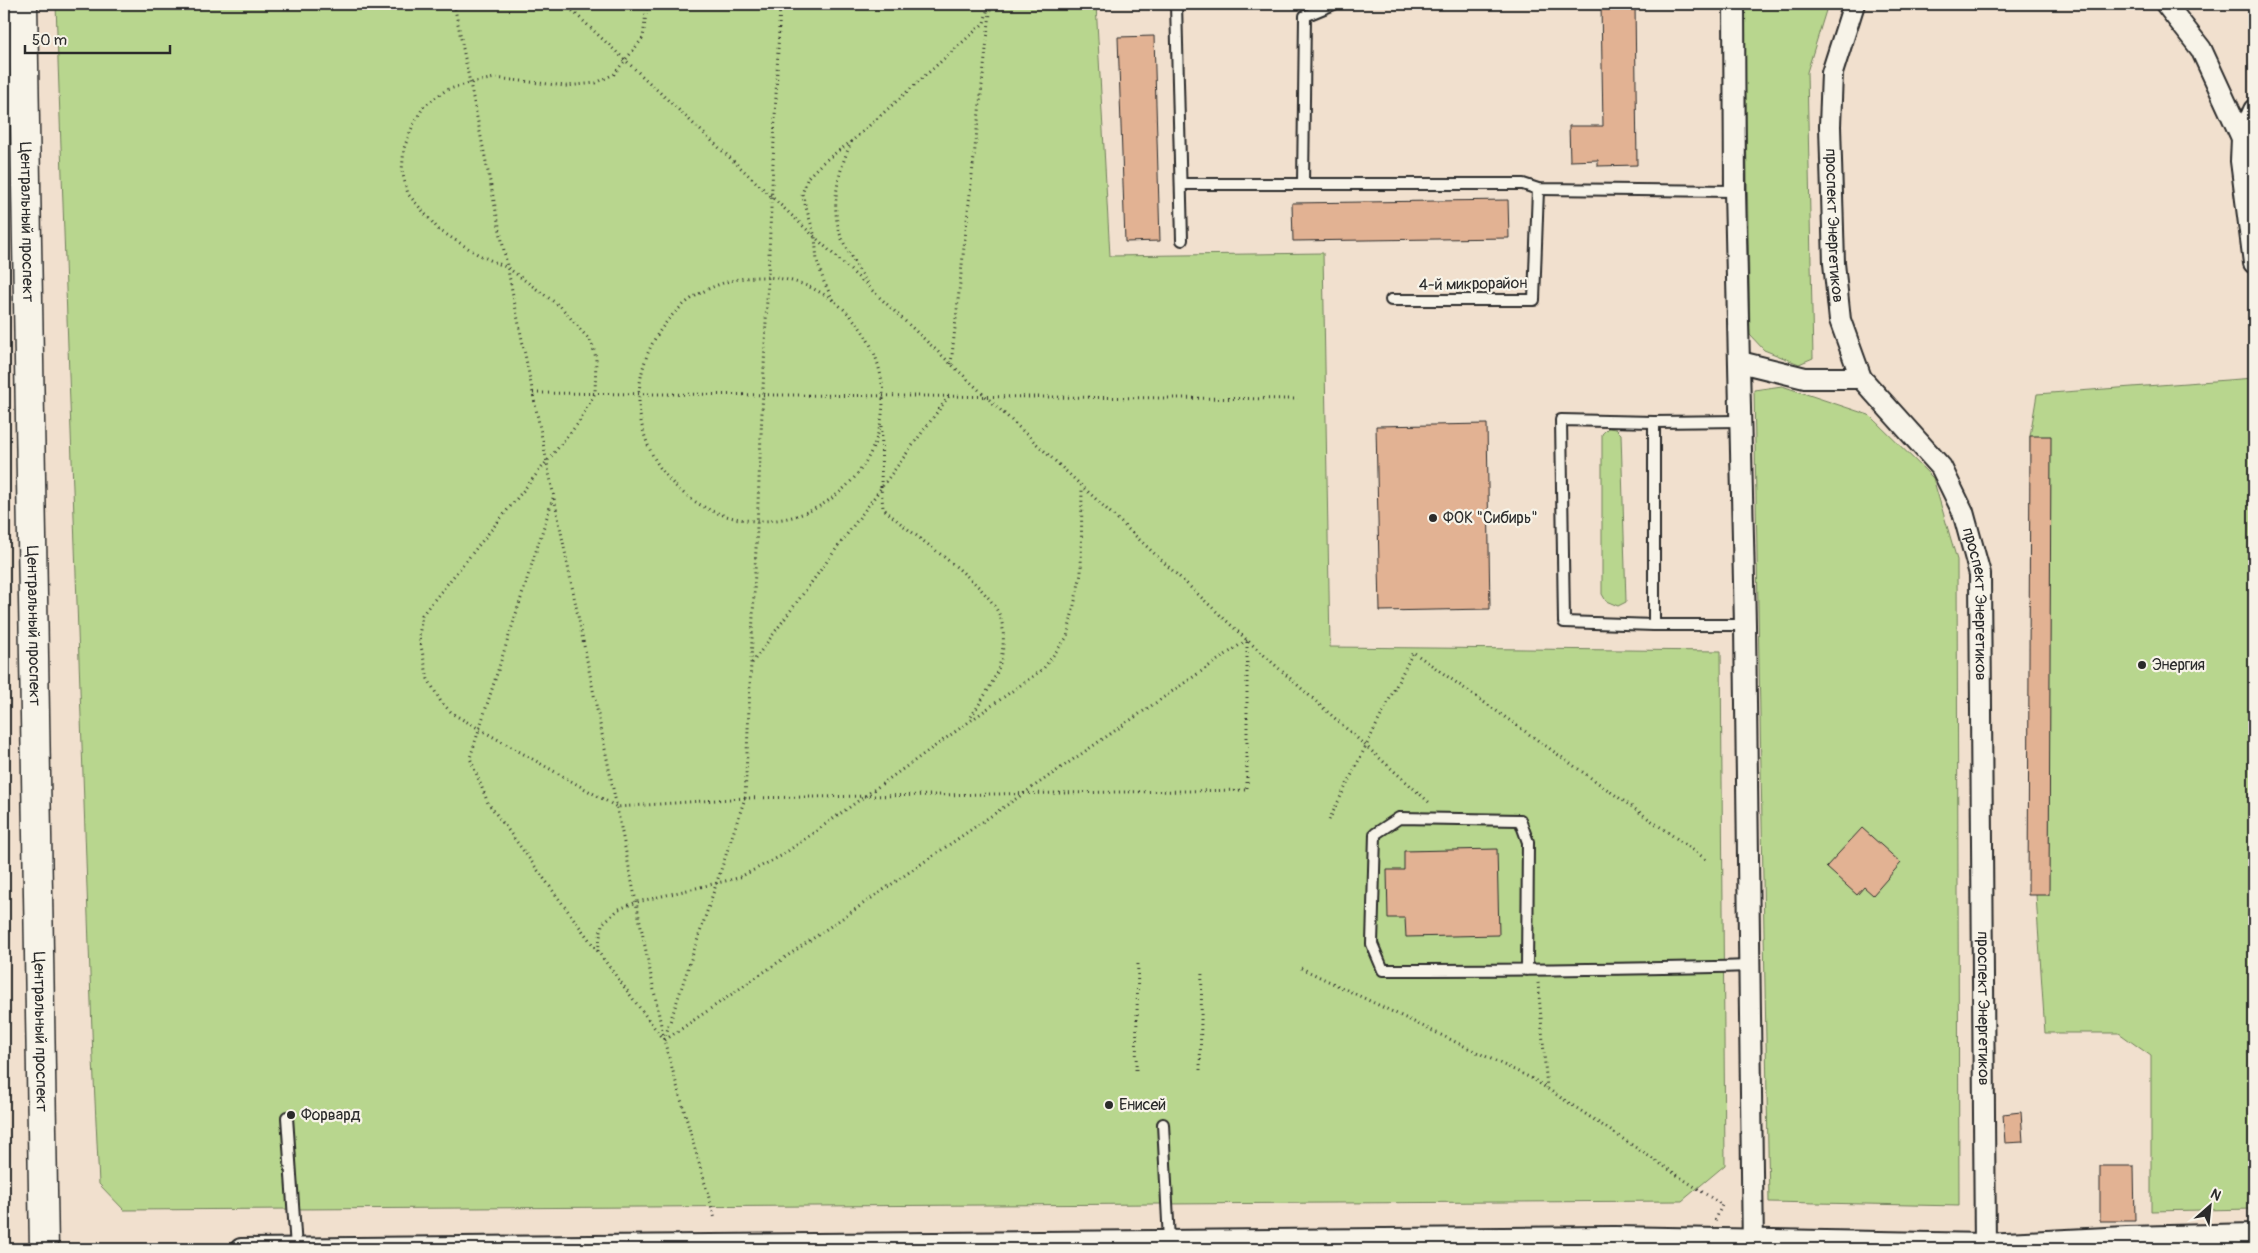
<svg xmlns="http://www.w3.org/2000/svg" width="2258" height="1253" viewBox="0 0 2258 1253" font-family="Pangolin,sans-serif">
  <style>
    .green { fill: #b8d68e; stroke: #72805c }
    .building { fill: #e2b293; stroke: #2b2b2b }
    .lines { fill: none; stroke-linecap: round; stroke-linejoin: round }
    .lane-casing { stroke: #2b2b2b; stroke-width: 14 }
    .street-casing { stroke: #2b2b2b; stroke-width: 24 }
    .secondary-casing { stroke: #2b2b2b; stroke-width: 31 }
    .path { stroke: #2b2b2b; stroke-width: 3; stroke-dasharray: 1 4; stroke-linecap: butt }
    .lane { stroke: #f7f3e8; stroke-width: 10 }
    .street { stroke: #f7f3e8; stroke-width: 20 }
    .secondary { stroke: #f7f3e8; stroke-width: 28 }
    .poi-dot { fill: #2b2b2b; stroke: #f7f3e8; stroke-width: 2 }
    .labels { text-anchor: middle; dominant-baseline: central; stroke-width: 4.5; stroke-linejoin: round; paint-order: stroke }
    .street-label { font-size: 16px; fill: #2b2b2b; stroke: #f7f3e8 }
    .poi-label { font-size: 16px; fill: #2b2b2b; stroke: #f7f3e8; text-anchor: start }
  </style>
  <rect width="100%" height="100%" fill="#f1e0ce"/>
  <filter id="ink" filterUnits="userSpaceOnUse"><feTurbulence type="fractalNoise" baseFrequency=".02" numOctaves="2"/><feDisplacementMap in="SourceGraphic" scale="10" xChannelSelector="R" yChannelSelector="G"/><feConvolveMatrix kernelMatrix="1 2 1 2 8 2 1 2 1" color-interpolation-filters="sRGB"/></filter>
  <g filter="url(#ink)">
    <g class="green">
      <polygon points="56,4 1096,4 1110,256 1323,253 1330,647 1721,651 1725,1165 1682,1201 124,1210 99,1184 93,1059"/>
      <polygon points="1744,4 1828,4 1807,72 1813,358 1799,364 1764,350 1750,335"/>
      <polygon points="2254,378 2254,1209 2151,1211 2151,1056 2119,1033 2045,1033 2036,895 2030,436 2037,394"/>
      <polygon points="1782,386 1869,415 1933,478 1957,560 1959,1206 1769,1202 1754,390"/>
      <polygon points="1608,428 1616,429 1621,434 1626,602 1618,606 1606,601 1602,594 1602,434"/>
    </g>
    <g class="building">
      <polygon points="1601,4 1635,4 1637,165 1598,166 1598,160 1570,161 1569,126 1603,126"/>
      <polygon points="1154,36 1160,241 1125,242 1118,37"/>
      <polygon points="1508,200 1509,238 1293,241 1292,203"/>
      <polygon points="1487,424 1490,609 1380,611 1376,426"/>
      <polygon points="2030,436 2051,436 2049,895 2028,895"/>
      <polygon points="1862,828 1901,863 1873,895 1864,887 1857,895 1826,867"/>
      <polygon points="1497,849 1499,935 1406,937 1405,918 1388,918 1387,870 1404,870 1404,851"/>
      <polygon points="2021,1112 2023,1142 2005,1143 2003,1114"/>
      <polygon points="2100,1166 2134,1166 2135,1221 2100,1221"/>
    </g>
    <g class="lines">
      <g class="lane-casing">
        <g id="lane">
          <polyline points="1176,4 1182,240"/>
          <polyline points="1181,184 1523,184 1538,189 1735,191"/>
          <polyline points="1303,184 1305,16 1334,4"/>
          <polyline points="1391,300 1534,300 1538,189"/>
          <polyline points="1741,421 1654,422 1654,625 1745,625"/>
          <polyline points="1654,625 1564,622 1561,420 1654,422"/>
          <path d="M1527 970 1528 842 1520 820 1399 818 1375 834 1372 944 1383 970C1505 970 1627 970 1749 966"/>
          <polyline points="287,1117 296,1248"/>
          <polyline points="1163,1124 1169,1241"/>
        </g>
      </g>
      <g class="street-casing">
        <g id="street">
          <polyline points="1734,4 1735,191 1745,625 1753,1249"/>
          <path id="s1" d="M1854 4 1832 73 1830 126 1834 263 1840 320 1861 378 1941 467 1963 512 1980 574 1985 1249"/>
          <polyline points="2166,4 2201,49 2242,138"/>
          <polyline points="2254,110 2242,138 2241,161 2254,263"/>
          <polyline points="1740,362 1805,378 1861,378"/>
          <polyline points="241,1249 1615,1237 1985,1244 2127,1237 2254,1234"/>
        </g>
      </g>
      <g class="secondary-casing">
        <g id="secondary">
          <path id="s2" d="M23 4 44 1249"/>
        </g>
      </g>
      <g class="path">
        <polyline points="454,4 664,1040 715,1219"/>
        <polyline points="565,4 1247,640 1431,804"/>
        <polyline points="647,4 643,38 614,74 596,83 566,86 495,78 470,83 446,90 424,106 413,125 404,148 402,171 408,194 439,230 479,255 508,268 561,307 592,343 596,358 595,393 579,422 422,615 419,637 428,679 441,702 453,714 617,807 745,798 1247,790 1247,640"/>
        <circle cx="761" cy="399" r="122"/>
        <path d="M867 283C858 269 849 254 842 239 829 208 838 170 852 141L984 23 989 4"/>
        <polyline points="833,300 824,282 817,261 815,237 802,194 808,177 822,163 852,141"/>
        <polyline points="951,364 991,4"/>
        <polyline points="533,393 1298,399"/>
        <path d="M882 426 881 488 883 508C913 537 983 579 999 614 1005 627 1004 645 1001 659 997 679 982 699 971 717"/>
        <polyline points="553,498 470,758 488,803 662,1038"/>
        <polyline points="752,663 949,396"/>
        <polyline points="1329,820 1413,652 1707,860"/>
        <polyline points="598,951 602,924 619,909 637,902 738,878 781,856 1043,669 1067,637 1081,574 1082,488"/>
        <polyline points="1301,968 1533,1079 1722,1205 1715,1221"/>
        <polyline points="1538,983 1547,1088"/>
        <polyline points="664,1040 745,798 780,4"/>
        <polyline points="665,1040 1247,640"/>
        <polyline points="1136,1070 1138,961"/>
        <polyline points="1200,1070 1202,970"/>
      </g>
      <use href="#lane" class="lane"/>
      <use href="#street" class="street"/>
      <use href="#secondary" class="secondary"/>
    </g>
  </g>
  <g class="poi-dot">
    <circle cx="1433" cy="518" r="5"/>
    <circle cx="2142" cy="665" r="5"/>
    <circle cx="1109" cy="1105" r="5"/>
    <circle cx="291" cy="1115" r="5"/>
  </g>
  <g class="labels">
    <g class="street-label">
      <text stroke="none"><textPath href="#s2" startOffset="218">Центральный проспект</textPath></text>
      <text stroke="none"><textPath href="#s1" startOffset="225">проспект Энергетиков</textPath></text>
      <text transform="translate(1473 284) rotate(-1)">4-й микрорайон</text>
      <text stroke="none"><textPath href="#s1" startOffset="645">проспект Энергетиков</textPath></text>
      <text stroke="none"><textPath href="#s2" startOffset="622">Центральный проспект</textPath></text>
      <text stroke="none"><textPath href="#s1" startOffset="1050">проспект Энергетиков</textPath></text>
      <text stroke="none"><textPath href="#s2" startOffset="1028">Центральный проспект</textPath></text>
    </g>
    <g class="poi-label">
      <text x="1443" y="518">ФОК "Сибирь"</text>
      <text x="2152" y="665">Энергия</text>
      <text x="1119" y="1105">Енисей</text>
      <text x="301" y="1115">Форвард</text>
    </g>
  </g>
  <rect width="2258" height="1253" fill="none" stroke="#f7f3e8" stroke-width="20"/>
  <rect x="10" y="10" width="2238" height="1233" fill="none" stroke="#2b2b2b" stroke-width="2" filter="url(#ink)"/>
  <g transform="translate(2210 1206) rotate(27)" stroke="#f7f3e8" stroke-width="4" paint-order="stroke">
  <path d="M0-4L9 19L0 12L-9 19Z" fill="#2b2b2b"/>
  <text y="-8" font-size="14" font-weight="bold" text-anchor="middle" fill="#2b2b2b">N</text>
  </g>
  <path d="M25 45v8h145v-8" fill="none" stroke="#2b2b2b" stroke-width="2.5"/>
  <text x="32" y="45" font-size="15" fill="#2b2b2b" stroke="#f7f3e8" stroke-width="4" paint-order="stroke">50 m</text>
</svg>
